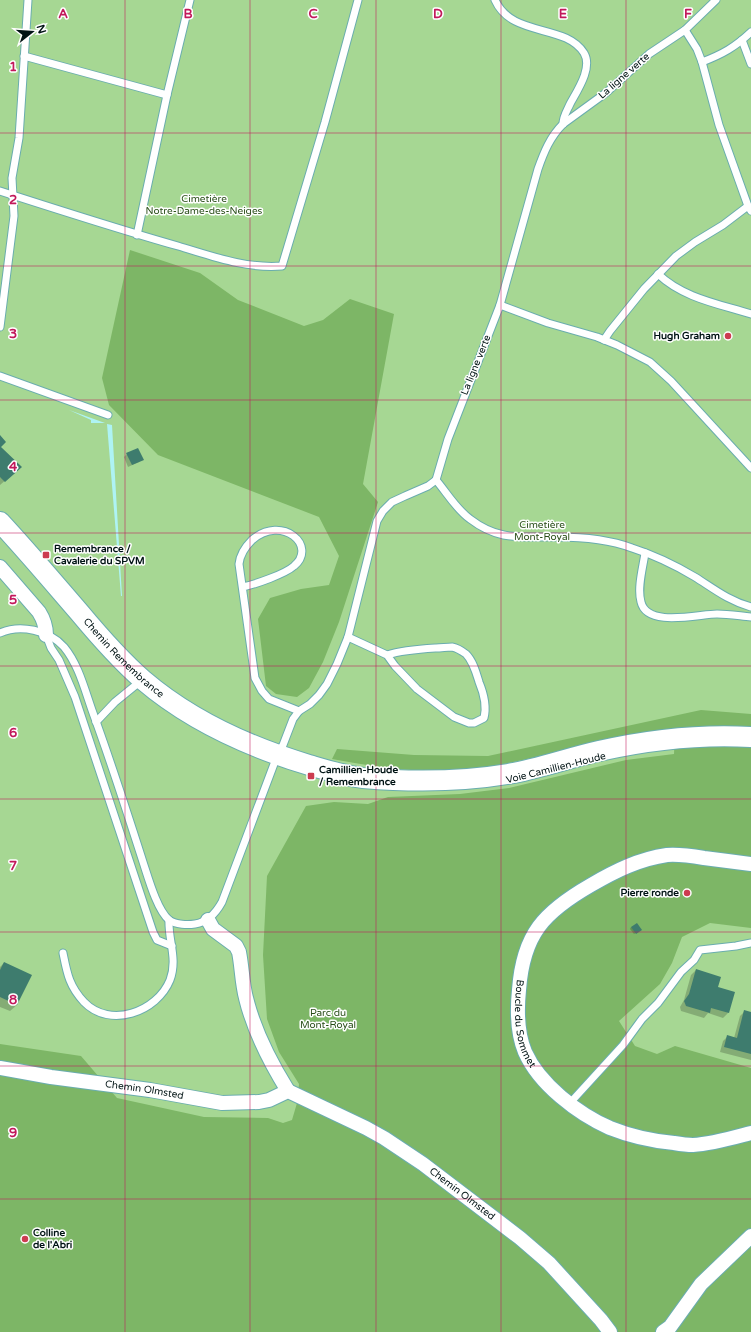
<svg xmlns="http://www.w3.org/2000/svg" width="751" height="1332" viewBox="0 0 751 1332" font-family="'Varela Round',sans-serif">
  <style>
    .green { fill: #a6d793; fill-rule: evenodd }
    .forest { fill: #7db666 }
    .shadow { fill: #0003 }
    .building { fill: #3e7c6e }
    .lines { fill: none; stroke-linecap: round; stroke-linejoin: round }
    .lane-casing { stroke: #6aadae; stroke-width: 9 }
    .street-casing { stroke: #6aadae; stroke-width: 16 }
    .secondary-casing { stroke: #6aadae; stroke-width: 22 }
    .lane { stroke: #fff; stroke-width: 7 }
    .street { stroke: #fff; stroke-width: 14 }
    .secondary { stroke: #fff; stroke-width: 20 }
    .grid { fill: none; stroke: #c2185b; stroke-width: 1; stroke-opacity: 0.55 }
    .poi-dot { fill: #cc3c50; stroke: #fff; stroke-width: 1.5 }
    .labels { text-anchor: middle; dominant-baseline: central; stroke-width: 3; stroke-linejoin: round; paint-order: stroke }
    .street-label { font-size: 10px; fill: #001314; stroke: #fff }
    .park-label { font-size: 10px; fill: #284d17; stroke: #fff }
    .poi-label { font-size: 10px; font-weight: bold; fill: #001314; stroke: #fff; text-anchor: start }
    .grid-label { font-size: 13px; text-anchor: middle; font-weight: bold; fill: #c2185b; stroke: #fff; stroke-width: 3; stroke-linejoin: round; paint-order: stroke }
  </style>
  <rect width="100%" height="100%" fill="#aef3f4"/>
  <path class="green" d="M0 0H751V1332H0ZM69 410 105 423H91V420ZM107 424 112 425 122 596H121Z"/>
  <g class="forest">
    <polygon points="130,250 200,273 238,300 304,326 323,320 350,299 394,314 363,484 378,502 339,622 323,662 309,688 297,697 276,694 266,686 258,619 270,598 301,589 329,585 339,556 319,517 158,455 109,405 102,378"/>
    <path d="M701 710 751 714V928L710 923 682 937 672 963 660 984 619 1021 635 1046 657 1054 675 1046 751 1068V1332H0V1044L81 1056 117 1098 204 1117 268 1118 283 1123 292 1120 297 1103 299 1084 279 1052 267 1019 263 955 267 876 306 806 334 802 368 804 388 797 460 794 509 788 626 760 674 754 675 730C651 734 626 735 602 740 555 751 508 767 459 770 416 773 374 767 332 759L337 749 414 755 488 756Z"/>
  </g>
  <g class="shadow">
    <polygon points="0,437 0,447 14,473 0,485"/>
    <polygon points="127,454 142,459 139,462 128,467 124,457"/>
    <polygon points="631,927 639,931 634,934 630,929"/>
    <polygon points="4,963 17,1005 10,1011 0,1007 0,967"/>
    <polygon points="696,970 717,987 728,1013 723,1018 708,1013 704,1018 681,1011 680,1007 684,1000 691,975"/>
    <polygon points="745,1011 751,1013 751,1060 720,1052 723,1041 728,1036 734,1038 740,1016"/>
  </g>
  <g class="building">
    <polygon points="0,435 6,442 1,447 22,467 5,482 0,477"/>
    <polygon points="138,448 144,460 132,465 126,453"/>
    <polygon points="637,923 642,930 636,934 631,927"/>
    <polygon points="4,962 32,975 17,1005 0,997 0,970"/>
    <polygon points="696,969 721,977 718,987 735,992 729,1013 711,1008 710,1013 686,1006 684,1001 689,994"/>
    <polygon points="744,1010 751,1012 751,1054 724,1047 727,1035 737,1038"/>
  </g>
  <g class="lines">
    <g class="lane-casing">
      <g id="lane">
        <path d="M495 0C512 38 565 23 584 53 593 68 577 91 570 104 567 111 563 116 563 124"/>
        <polyline points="685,30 697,49 702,62 719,125 748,206 751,211"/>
        <polyline points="742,40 751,64"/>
        <polyline points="24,56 167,95"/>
        <path d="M702 62C723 54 735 47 751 32"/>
        <path d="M0 191C59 210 118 229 178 246 212 256 246 269 282 266L325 122 358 0"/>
        <polyline points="137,235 167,95 190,0"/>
        <path d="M658 274C683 298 719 304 751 314"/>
        <polyline points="500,305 548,323 597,337 617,345 650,362 671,381 751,468"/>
        <polyline points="0,327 14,216 12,178 19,138 28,0"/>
        <polyline points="604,340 610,331 644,289 676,256 695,242 723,225 748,206"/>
        <polyline points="0,376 108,415"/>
        <path d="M436 480C447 493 456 509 470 519 500 542 522 536 557 537 582 537 608 539 632 548 654 555 675 565 695 577 714 589 729 601 751 607"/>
        <path d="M645 553C643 567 637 588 641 602 647 628 699 614 717 614 728 614 740 616 751 617"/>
        <path d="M243 587C256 584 285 574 294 566 318 546 282 514 252 540 245 547 240 554 239 564L255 678 262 691 269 699 299 711"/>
        <path d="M0 633C20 624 49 630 64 647 79 665 85 691 93 713 111 762 127 812 143 862 148 877 157 910 169 920 176 925 188 925 195 924 208 922 216 913 222 902L277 756 283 745 293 719 299 711 310 704 319 695 327 684 337 664 348 637 377 521 383 511 392 502 405 496 428 486 436 480 448 439 500 305 538 169C544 152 550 137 563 124L607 92 649 54 685 30 716 0"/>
        <polyline points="46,635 51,648 59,660 75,697 153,932 157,940 172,946"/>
        <path d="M348 637 387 655 395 666 417 689 454 717 469 723H474L484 718C487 706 484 694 479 682 476 672 473 661 466 654 462 651 457 648 452 647 447 647 441 648 436 648 420 649 403 650 387 655"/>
        <polyline points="96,722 115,702 142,680"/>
        <path d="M63 953C67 973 69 986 84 1002 110 1029 157 1012 170 980 178 959 168 940 169 920"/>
        <polyline points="570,1103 623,1045 642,1019 658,1003 681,972 694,960 700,950 736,946 751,943"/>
      </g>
    </g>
    <g class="street-casing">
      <g id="street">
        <path d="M0 567 39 612C44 620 46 626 46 635"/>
        <path id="s1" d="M751 864C735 862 720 860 704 858 692 856 679 854 667 855 639 859 615 871 591 885 544 912 523 934 519 990 517 1010 517 1033 525 1052 539 1084 578 1114 610 1128 630 1136 652 1141 674 1143 680 1144 686 1145 693 1145 712 1144 732 1138 751 1133"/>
        <path d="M208 920 213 929 236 946 239 952C242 967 242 983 246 998 254 1031 270 1062 288 1091"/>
        <path id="s2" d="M0 1068 51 1077 150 1090 222 1103 259 1102 269 1100 288 1091 366 1128 384 1138 423 1164 520 1238 549 1263 601 1320 610 1332"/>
        <polyline points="663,1332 670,1327 701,1284 751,1236"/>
      </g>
    </g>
    <g class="secondary-casing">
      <g id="secondary">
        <path id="s3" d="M0 522C27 551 53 582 79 612 99 636 120 660 143 680 191 721 249 747 309 765 326 770 345 776 363 778 411 782 460 782 508 774 538 769 568 758 599 751 648 740 700 734 751 737"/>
      </g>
    </g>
    <use href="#lane" class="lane"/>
    <use href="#street" class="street"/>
    <use href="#secondary" class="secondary"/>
  </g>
  <path class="grid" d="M125 0V1332M250 0V1332M376 0V1332M501 0V1332M626 0V1332M0 133H751M0 266H751M0 400H751M0 533H751M0 666H751M0 799H751M0 932H751M0 1066H751M0 1199H751"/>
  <g class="poi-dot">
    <circle cx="728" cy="336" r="4"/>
    <rect x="42" y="551" width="8" height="8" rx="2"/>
    <rect x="307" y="772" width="8" height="8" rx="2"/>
    <circle cx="687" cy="893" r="4"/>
    <circle cx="25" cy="1239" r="4"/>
  </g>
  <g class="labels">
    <g class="street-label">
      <text transform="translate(624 76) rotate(-41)">La ligne verte</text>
      <text transform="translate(476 365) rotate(-68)">La ligne verte</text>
      <text stroke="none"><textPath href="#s3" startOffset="184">Chemin Remembrance</textPath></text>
      <text transform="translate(556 768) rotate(-14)">Voie Camillien-Houde</text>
      <text stroke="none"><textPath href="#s1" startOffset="336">Boucle du Sommet</textPath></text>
      <text stroke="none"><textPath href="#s2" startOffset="146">Chemin Olmsted</textPath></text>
      <text stroke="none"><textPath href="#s2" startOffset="496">Chemin Olmsted</textPath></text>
    </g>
    <g class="park-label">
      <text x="204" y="199">Cimetière<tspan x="204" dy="12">Notre-Dame-des-Neiges</tspan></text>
      <text x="542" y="525">Cimetière<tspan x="542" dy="12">Mont-Royal</tspan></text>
      <text x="328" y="1013">Parc du<tspan x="328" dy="12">Mont-Royal</tspan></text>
    </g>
    <g class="poi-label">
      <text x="720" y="336" text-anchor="end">Hugh Graham</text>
      <text x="54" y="549">Remembrance /<tspan x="54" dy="12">Cavalerie du SPVM</tspan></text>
      <text x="319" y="770">Camillien-Houde<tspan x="319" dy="12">/ Remembrance</tspan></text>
      <text x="679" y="893" text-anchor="end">Pierre ronde</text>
      <text x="33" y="1233">Colline<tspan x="33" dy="12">de l'Abri</tspan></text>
    </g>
  </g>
  <g class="grid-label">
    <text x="63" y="18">A</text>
    <text x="188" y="18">B</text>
    <text x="313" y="18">C</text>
    <text x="438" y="18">D</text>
    <text x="563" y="18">E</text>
    <text x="688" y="18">F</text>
    <text x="13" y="71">1</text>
    <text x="13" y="204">2</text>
    <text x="13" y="338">3</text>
    <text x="13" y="471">4</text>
    <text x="13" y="604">5</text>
    <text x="13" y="737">6</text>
    <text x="13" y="870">7</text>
    <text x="13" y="1004">8</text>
    <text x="13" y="1137">9</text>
  </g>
  <g transform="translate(32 32) rotate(73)" stroke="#ffffff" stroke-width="3" paint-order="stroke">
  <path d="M0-3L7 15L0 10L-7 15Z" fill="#001314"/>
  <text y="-6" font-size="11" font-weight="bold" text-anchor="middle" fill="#001314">N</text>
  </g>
</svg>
